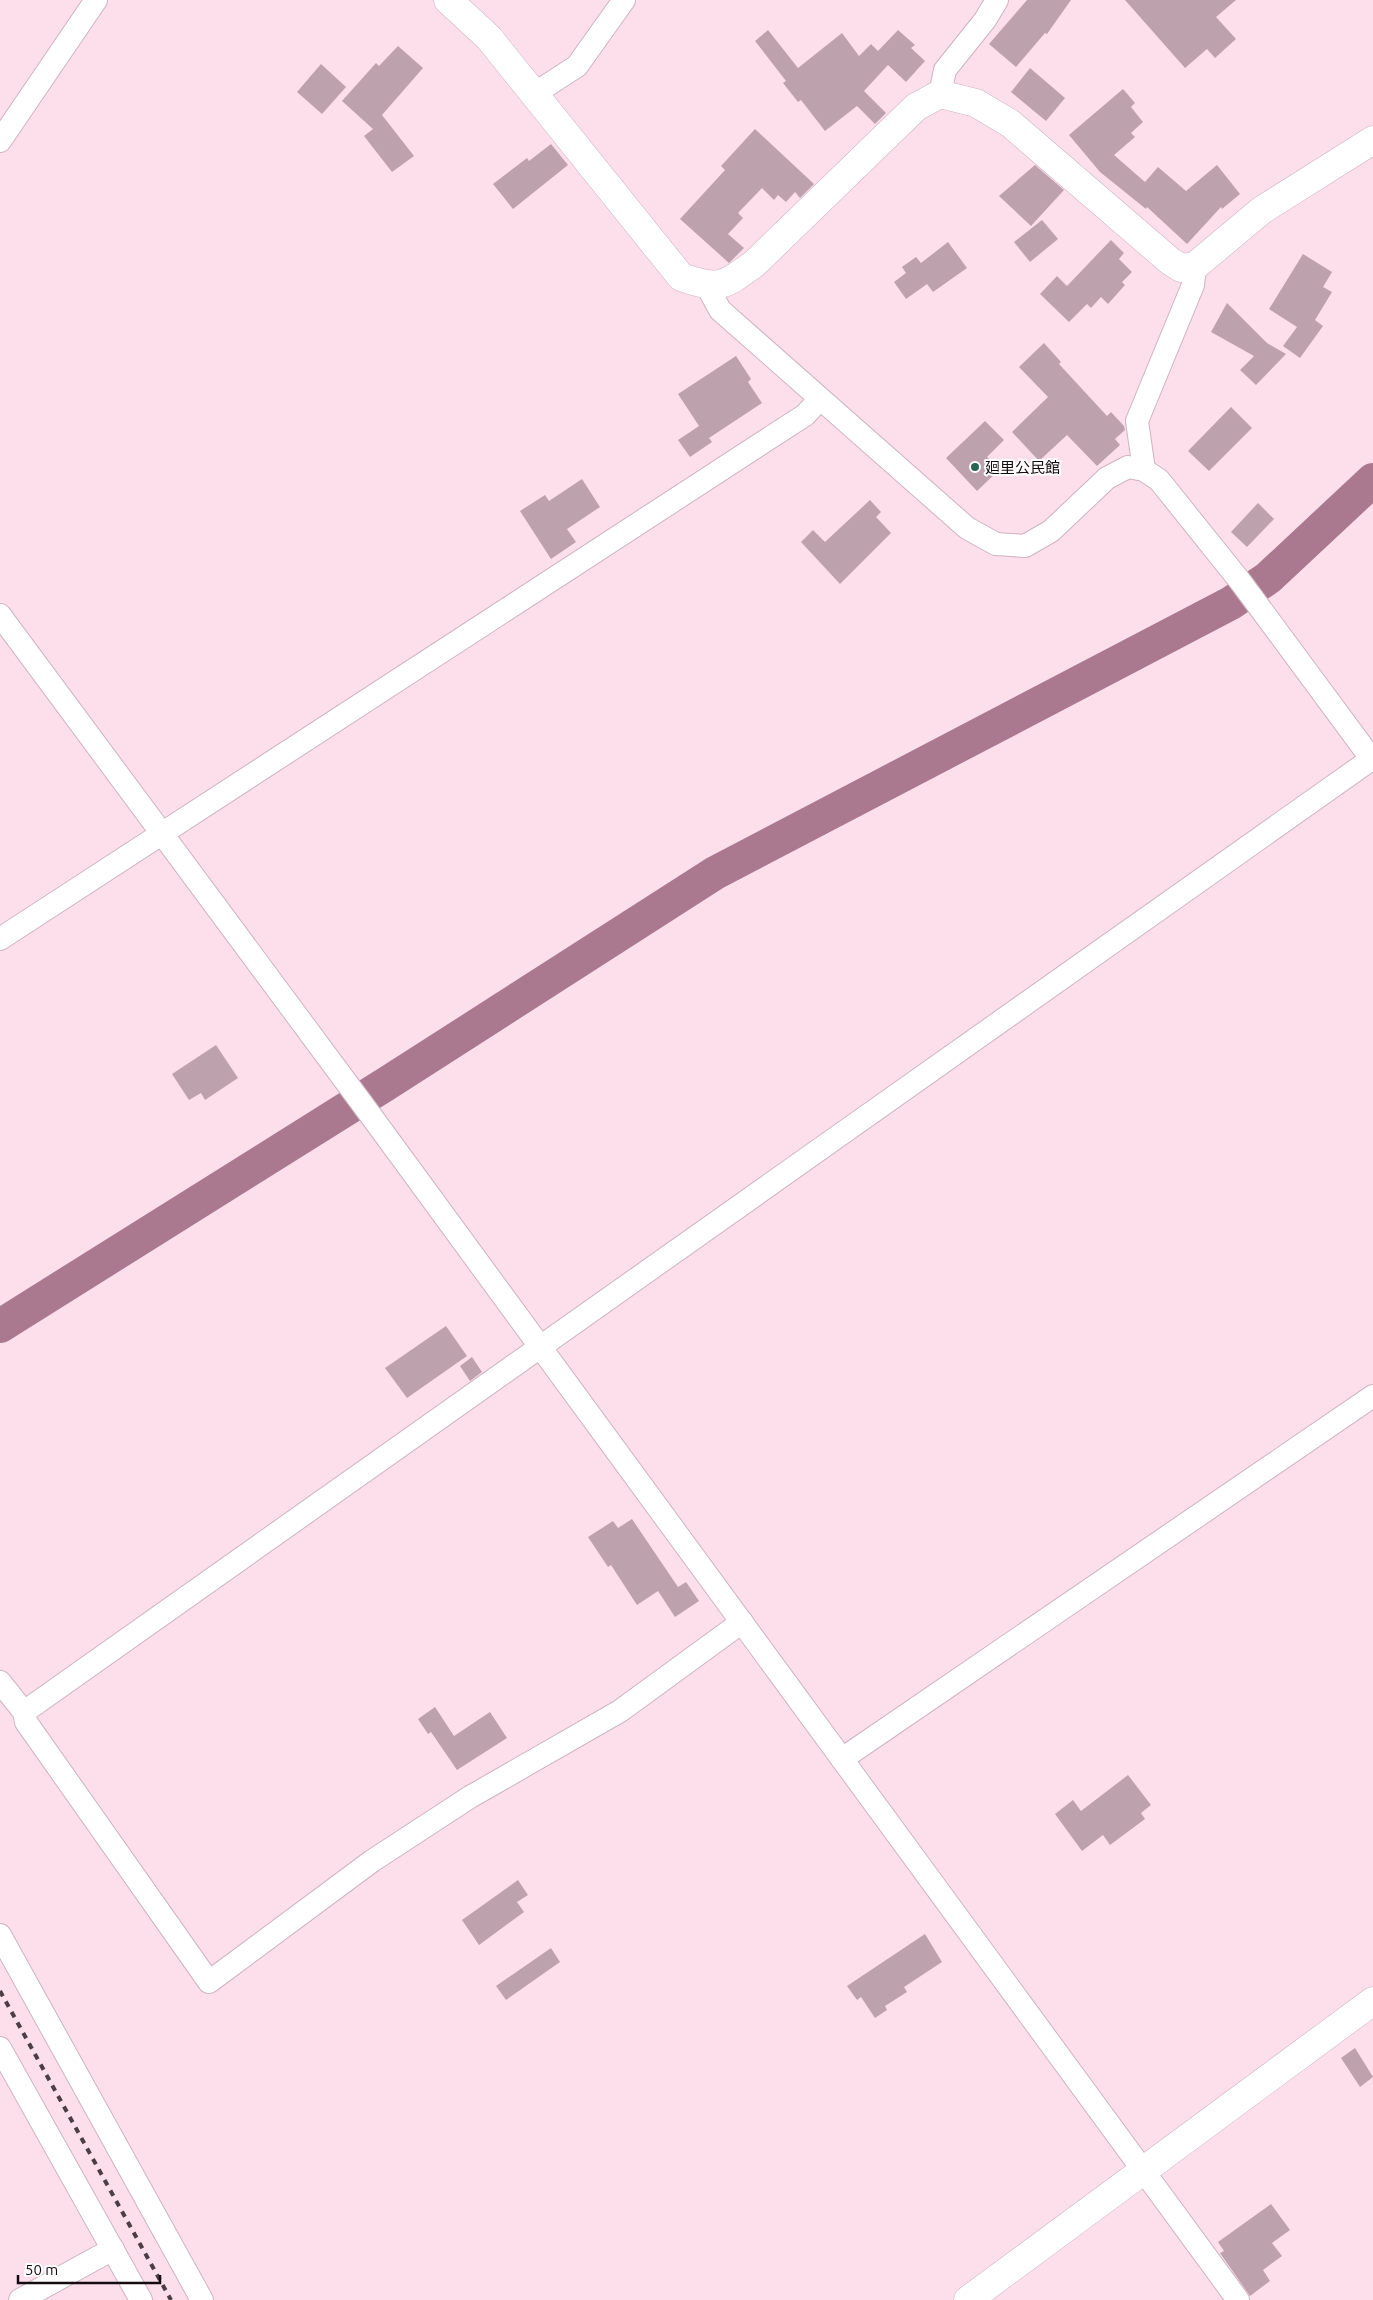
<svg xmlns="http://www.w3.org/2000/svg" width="1373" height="2300" viewBox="0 0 1373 2300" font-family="Ubuntu,'Noto Sans JP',sans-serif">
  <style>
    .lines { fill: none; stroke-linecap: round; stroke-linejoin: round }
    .river { stroke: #aa7990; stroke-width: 34 }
    .building { fill: #bda2ae }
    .street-casing { stroke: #cfb3bf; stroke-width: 24 }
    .secondary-casing { stroke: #cfb3bf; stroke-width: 29 }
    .street { stroke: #fff; stroke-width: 22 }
    .secondary { stroke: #fff; stroke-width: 28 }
    .rail { stroke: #4c3e44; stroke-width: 4; stroke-dasharray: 6 6; stroke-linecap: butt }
    .poi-dot { fill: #286653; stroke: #fff; stroke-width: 2 }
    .labels { text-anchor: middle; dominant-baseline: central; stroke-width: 4; stroke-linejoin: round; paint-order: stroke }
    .poi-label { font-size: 15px; fill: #140b0f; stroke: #fff; text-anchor: start }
  </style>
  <rect width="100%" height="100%" fill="#fcdfeb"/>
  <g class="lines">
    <polyline class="river" points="0,1326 386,1084 715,873 1231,603 1268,578 1373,480"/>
  </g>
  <g class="building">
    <polygon points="1027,0 1071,0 1047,34 1045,33 1016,67 989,44"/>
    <polygon points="1125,0 1236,0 1216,17 1236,39 1215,58 1207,49 1185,68"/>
    <polygon points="768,30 798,68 842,33 859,56 871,44 878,51 898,30 915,45 911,48 925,61 906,82 888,65 864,91 886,113 875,124 857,106 825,131 801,100 798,102 783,83 786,81 755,41"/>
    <polygon points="398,46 423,68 382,115 414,156 392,172 364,136 373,129 342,101 376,63 379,66"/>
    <polygon points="321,64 346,87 322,114 297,92"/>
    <polygon points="1030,68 1065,98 1046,121 1011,92"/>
    <polygon points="1123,89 1135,103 1131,107 1143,122 1131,133 1135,137 1114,155 1145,182 1158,167 1186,191 1217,165 1240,194 1222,209 1221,207 1187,244 1147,207 1146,209 1100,172 1069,135"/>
    <polygon points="755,129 814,184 800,198 795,192 786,202 778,195 774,200 762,188 738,213 743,218 728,234 744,248 729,263 680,219 725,170 721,166"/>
    <polygon points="551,144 568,165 513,209 493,184 527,158 529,161"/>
    <polygon points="1035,165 1064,190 1031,226 999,196"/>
    <polygon points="1042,220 1058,239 1030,262 1014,242"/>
    <polygon points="1111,240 1124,253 1119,259 1132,272 1122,282 1125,285 1108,304 1101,297 1091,308 1087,304 1069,322 1040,294 1057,276 1067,286"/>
    <polygon points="948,242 967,268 933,292 927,284 906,299 894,282 906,273 902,267 916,257 921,263"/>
    <polygon points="1303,254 1332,272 1323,287 1332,292 1315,320 1323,326 1300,358 1283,346 1297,327 1269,309"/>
    <polygon points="1227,303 1267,343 1286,354 1256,385 1240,370 1254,356 1211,332"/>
    <polygon points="1044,343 1061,362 1059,364 1107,416 1111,412 1124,426 1125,430 1115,439 1120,445 1097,466 1067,435 1039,461 1012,432 1048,397 1019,367"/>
    <polygon points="736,356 751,379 748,382 762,403 709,438 712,442 690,457 678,440 699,426 678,394"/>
    <polygon points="1231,407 1252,428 1209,471 1188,451"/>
    <polygon points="985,421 1004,440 987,457 999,470 977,491 946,458"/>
    <polygon points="582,479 600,507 567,529 576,542 551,559 520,511 545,495 549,501"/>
    <polygon points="870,500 881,512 876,517 891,533 840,584 801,542 813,530 825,542"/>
    <polygon points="1258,503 1274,519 1247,547 1231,532"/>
    <polygon points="216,1045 238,1078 205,1100 201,1093 189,1100 172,1074"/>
    <polygon points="446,1326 467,1356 407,1398 385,1368"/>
    <polygon points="472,1357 482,1372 470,1381 460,1366"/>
    <polygon points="632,1519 678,1587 686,1582 699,1601 675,1617 658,1591 637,1605 611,1565 608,1567 588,1537 613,1521 618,1528"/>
    <polygon points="435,1707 454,1736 490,1712 507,1738 457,1770 431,1732 428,1734 418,1719"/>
    <polygon points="1128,1775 1151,1805 1141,1813 1145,1819 1110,1845 1103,1835 1082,1851 1055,1814 1073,1800 1081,1811"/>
    <polygon points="518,1880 528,1895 517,1902 524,1912 479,1945 462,1920"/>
    <polygon points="925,1934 942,1962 904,1987 907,1992 885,2006 887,2010 875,2018 861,1997 857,2000 847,1986"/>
    <polygon points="551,1948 560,1962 506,2000 496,1986"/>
    <polygon points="1355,2048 1373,2077 1360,2087 1341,2058"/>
    <polygon points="1271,2204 1290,2230 1272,2243 1282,2256 1263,2270 1270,2281 1250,2296 1220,2253 1224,2251 1218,2242"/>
  </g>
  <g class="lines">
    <g class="street-casing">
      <g id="street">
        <polyline points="534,94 577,66 624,0"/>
        <polyline points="940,94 945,70 985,20 997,0"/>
        <polyline points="0,141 96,0"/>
        <polyline points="707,286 720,310 967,528 996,544 1025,546 1051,531 1107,478 1128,467 1144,470 1159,480 1240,581 1373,761"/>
        <polyline points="1144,470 1137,421 1193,285 1195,266"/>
        <polyline points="0,615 369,1113 1238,2300"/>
        <polyline points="0,939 805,415 820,399"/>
        <polyline points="0,1682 24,1712 26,1722 209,1982 372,1861 470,1797 620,1711 742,1622"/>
        <polyline points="24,1712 1373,758"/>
        <polyline points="842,1759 1373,1396"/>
        <polyline points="0,1935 202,2300"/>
        <polyline points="0,2048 141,2300"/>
        <polyline points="20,2300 113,2249"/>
      </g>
    </g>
    <g class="secondary-casing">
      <g id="secondary">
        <path d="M448 0 489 38 681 277C719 290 722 287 754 264L916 107 940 94 976 103 1011 124 1170 261 1181 268 1195 266 1262 210 1373 140"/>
        <polyline points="968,2300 1373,2001"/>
      </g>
    </g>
    <use href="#street" class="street"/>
    <use href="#secondary" class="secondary"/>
    <polyline class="rail" points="0,1991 171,2300"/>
  </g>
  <circle class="poi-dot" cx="975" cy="467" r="5"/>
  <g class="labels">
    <g class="poi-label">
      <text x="985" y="467">廻里公民館</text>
    </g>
  </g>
  <path d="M18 2275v8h142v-8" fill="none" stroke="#140b0f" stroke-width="2.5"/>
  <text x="25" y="2275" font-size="15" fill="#140b0f" stroke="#ffffff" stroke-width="4" paint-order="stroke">50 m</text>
</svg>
